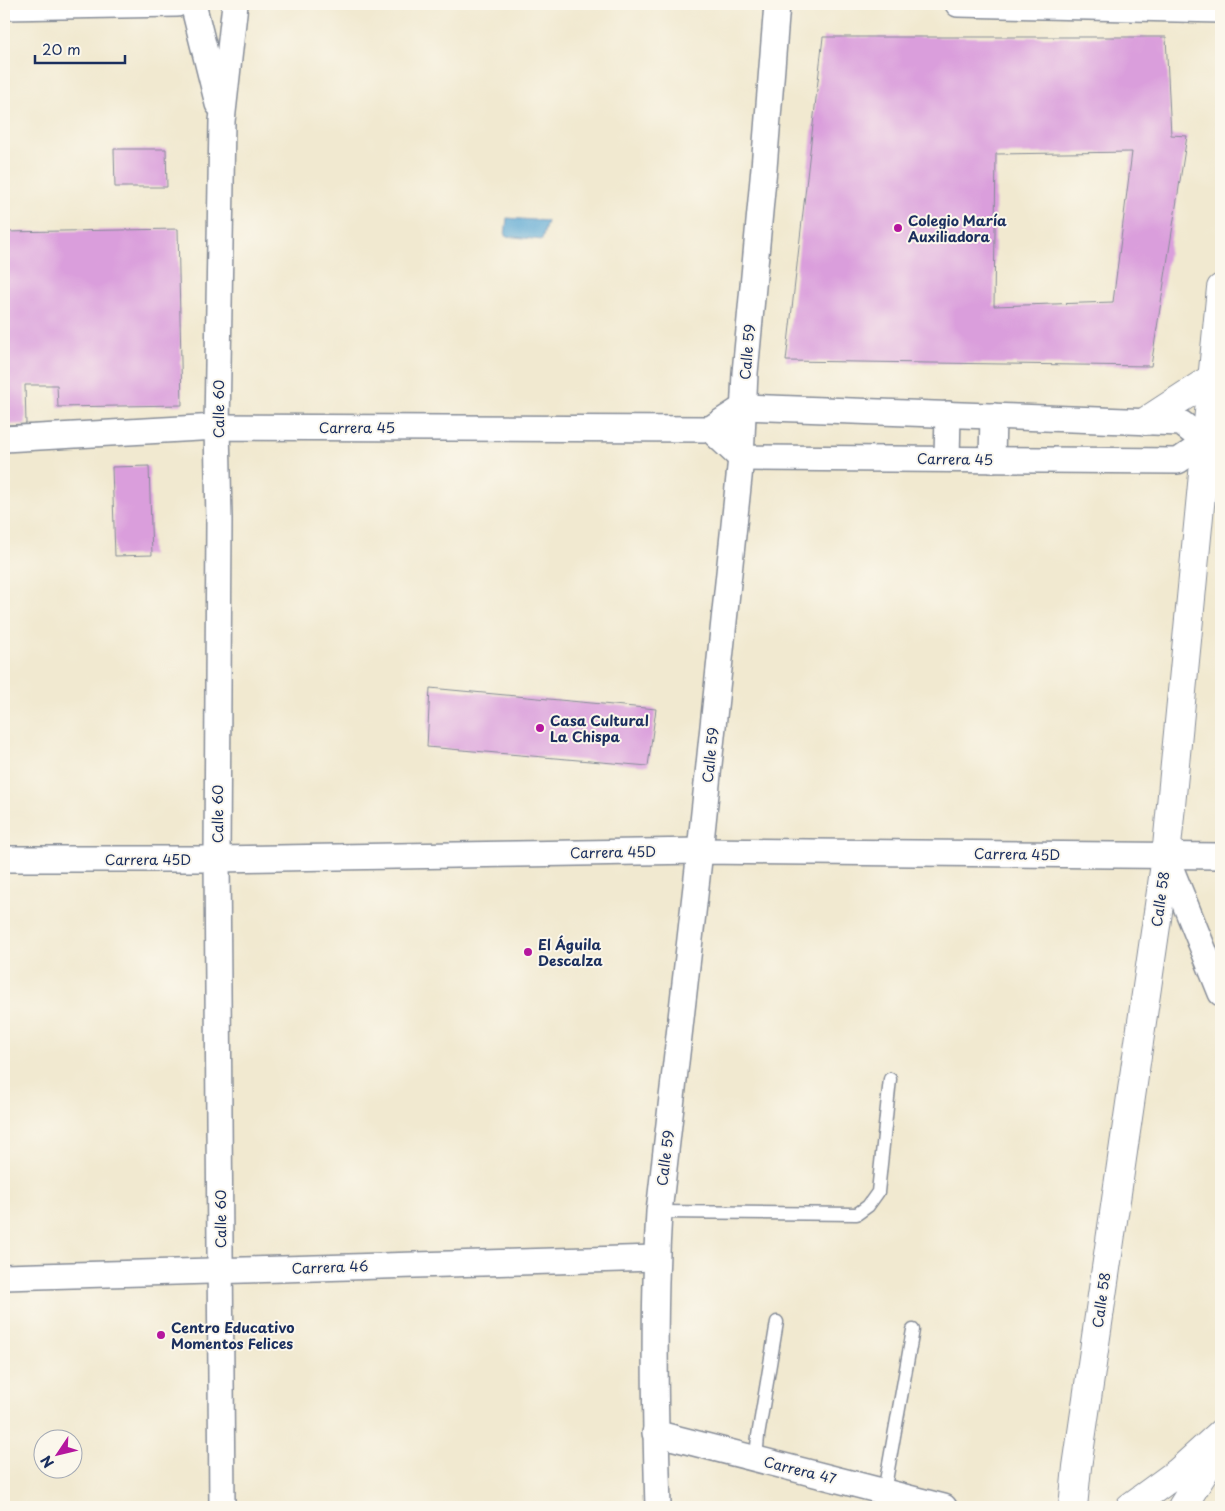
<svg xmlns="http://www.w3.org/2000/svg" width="1225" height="1511" viewBox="0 0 1225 1511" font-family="'Playpen Sans',sans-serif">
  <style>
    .water { fill: #5aa7d3; stroke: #3a6b98 }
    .building { fill: #da9edc; fill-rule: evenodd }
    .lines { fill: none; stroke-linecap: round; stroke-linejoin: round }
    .lane-casing { stroke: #868c97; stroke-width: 15 }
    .street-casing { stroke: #868c97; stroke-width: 28 }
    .secondary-casing { stroke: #868c97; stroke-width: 30 }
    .primary-casing { stroke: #868c97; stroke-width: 30 }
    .lane { stroke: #fff; stroke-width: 12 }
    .street { stroke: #fff; stroke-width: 25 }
    .secondary { stroke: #fff; stroke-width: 28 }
    .primary { stroke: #fff; stroke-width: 28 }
    .poi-dot { fill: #b5179e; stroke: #fbf7ec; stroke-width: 2 }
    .labels { text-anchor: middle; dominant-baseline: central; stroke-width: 4; stroke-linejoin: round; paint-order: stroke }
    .poi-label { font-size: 14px; font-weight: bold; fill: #1b2f5e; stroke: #fbf7ec; text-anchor: start }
    .street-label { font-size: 14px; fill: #1b2f5e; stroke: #fbf7ec }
  </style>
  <rect width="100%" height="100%" fill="#fbf7ec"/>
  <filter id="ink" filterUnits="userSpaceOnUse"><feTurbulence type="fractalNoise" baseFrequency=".02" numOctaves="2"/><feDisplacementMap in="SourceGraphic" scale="10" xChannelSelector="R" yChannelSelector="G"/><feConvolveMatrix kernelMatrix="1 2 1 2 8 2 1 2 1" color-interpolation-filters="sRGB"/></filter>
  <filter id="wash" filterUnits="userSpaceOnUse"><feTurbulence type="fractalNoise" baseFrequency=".0096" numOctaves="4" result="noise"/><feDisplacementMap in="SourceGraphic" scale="20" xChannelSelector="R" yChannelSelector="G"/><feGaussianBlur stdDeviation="1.12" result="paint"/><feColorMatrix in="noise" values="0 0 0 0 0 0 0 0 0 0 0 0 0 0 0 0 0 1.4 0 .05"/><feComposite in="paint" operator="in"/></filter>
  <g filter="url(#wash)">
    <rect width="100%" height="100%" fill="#f1e9d0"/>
    <polygon class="water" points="507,218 547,221 542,240 505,236"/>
    <g id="blocks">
      <g class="building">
        <path d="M823 37H1166L1171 135 1187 136 1151 366 786 361ZM1132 152 1113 302 994 306 996 154Z"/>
        <polygon points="114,149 166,149 167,187 115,187"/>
        <polygon points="178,229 182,405 58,407 57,385 25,385 26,424 4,425 4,232"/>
        <polygon points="149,466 152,555 115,556 112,467"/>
        <polygon points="430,688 656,709 648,766 427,747"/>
      </g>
    </g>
  </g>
  <g filter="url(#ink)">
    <use href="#blocks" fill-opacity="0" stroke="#868c97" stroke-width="1"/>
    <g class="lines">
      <g class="lane-casing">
        <g id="lane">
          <polyline points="659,1212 857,1214 868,1206 878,1192 890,1079"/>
          <polyline points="756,1459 758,1436 777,1322"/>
          <polyline points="884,1492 913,1330"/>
        </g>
      </g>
      <g class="street-casing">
        <g id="street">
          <polyline points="193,4 218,104"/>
          <polyline points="958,4 1221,10"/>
          <polyline points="4,7 177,4"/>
          <polyline points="4,439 217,427 710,429 744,407 1181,423 1206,442 1178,461 741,458 710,429"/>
          <polyline points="947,459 948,414"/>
          <polyline points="992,460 993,416"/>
          <polyline points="1166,857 1221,993"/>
          <polyline points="4,859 217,859 700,851 1221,856"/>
          <polyline points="4,1277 656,1258"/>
          <polyline points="655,1433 944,1507"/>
          <polyline points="222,1507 217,859 219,519 217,427 222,121 235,4"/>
          <path d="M658 1507C655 1409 653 1310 659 1212L700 851 741 458 745 373 764 168 777 4"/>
        </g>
      </g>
      <g class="secondary-casing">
        <g id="secondary">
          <polyline points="1146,421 1212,378"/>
          <polyline points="1073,1507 1077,1467 1166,857 1221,288"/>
          <polyline points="1130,1507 1178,1472 1221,1433"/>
        </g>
      </g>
      <g class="primary-casing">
        <polyline id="primary" points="1182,1507 1221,1445"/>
      </g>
      <use href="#lane" class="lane"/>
      <use href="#street" class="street"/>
      <use href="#secondary" class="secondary"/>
      <use href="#primary" class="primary"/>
    </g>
  </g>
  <g class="poi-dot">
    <circle cx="898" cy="228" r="5"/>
    <circle cx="540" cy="728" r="5"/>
    <circle cx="528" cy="952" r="5"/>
    <circle cx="161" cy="1335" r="5"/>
  </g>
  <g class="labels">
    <g class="poi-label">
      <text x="908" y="220">Colegio María<tspan x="908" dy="16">Auxiliadora</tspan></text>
      <text x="550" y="720">Casa Cultural<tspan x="550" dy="16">La Chispa</tspan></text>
      <text x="538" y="944">El Águila<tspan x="538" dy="16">Descalza</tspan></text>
      <text x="171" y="1327">Centro Educativo<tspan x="171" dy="16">Momentos Felices</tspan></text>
    </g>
    <g class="street-label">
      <text transform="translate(747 352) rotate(-85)">Calle 59</text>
      <text transform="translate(218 409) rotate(-90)">Calle 60</text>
      <text x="357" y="427">Carrera 45</text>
      <text transform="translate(955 459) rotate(1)">Carrera 45</text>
      <text transform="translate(710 755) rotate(-84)">Calle 59</text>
      <text transform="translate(217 814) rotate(-90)">Calle 60</text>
      <text transform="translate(613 852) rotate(-1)">Carrera 45D</text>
      <text transform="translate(1017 854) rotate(1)">Carrera 45D</text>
      <text x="148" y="859">Carrera 45D</text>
      <text transform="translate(1160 899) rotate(-82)">Calle 58</text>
      <text transform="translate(665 1158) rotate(-83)">Calle 59</text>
      <text transform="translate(220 1219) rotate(-90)">Calle 60</text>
      <text transform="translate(330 1267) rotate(-2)">Carrera 46</text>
      <text transform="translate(1101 1300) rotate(-82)">Calle 58</text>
      <text transform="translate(800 1470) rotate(14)">Carrera 47</text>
    </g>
  </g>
  <rect width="1225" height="1511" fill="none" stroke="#fbf7ec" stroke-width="20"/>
  <g transform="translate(58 1454) rotate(235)"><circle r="24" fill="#fbf7ec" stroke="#a1a7b3"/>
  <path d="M0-4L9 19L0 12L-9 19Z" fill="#b5179e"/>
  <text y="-8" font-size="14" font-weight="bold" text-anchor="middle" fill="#1b2f5e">N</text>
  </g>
  <path d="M35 55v8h90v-8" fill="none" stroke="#1b2f5e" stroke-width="2.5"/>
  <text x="42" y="55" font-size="15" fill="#1b2f5e" stroke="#fbf7ec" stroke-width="4" paint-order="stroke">20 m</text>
</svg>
